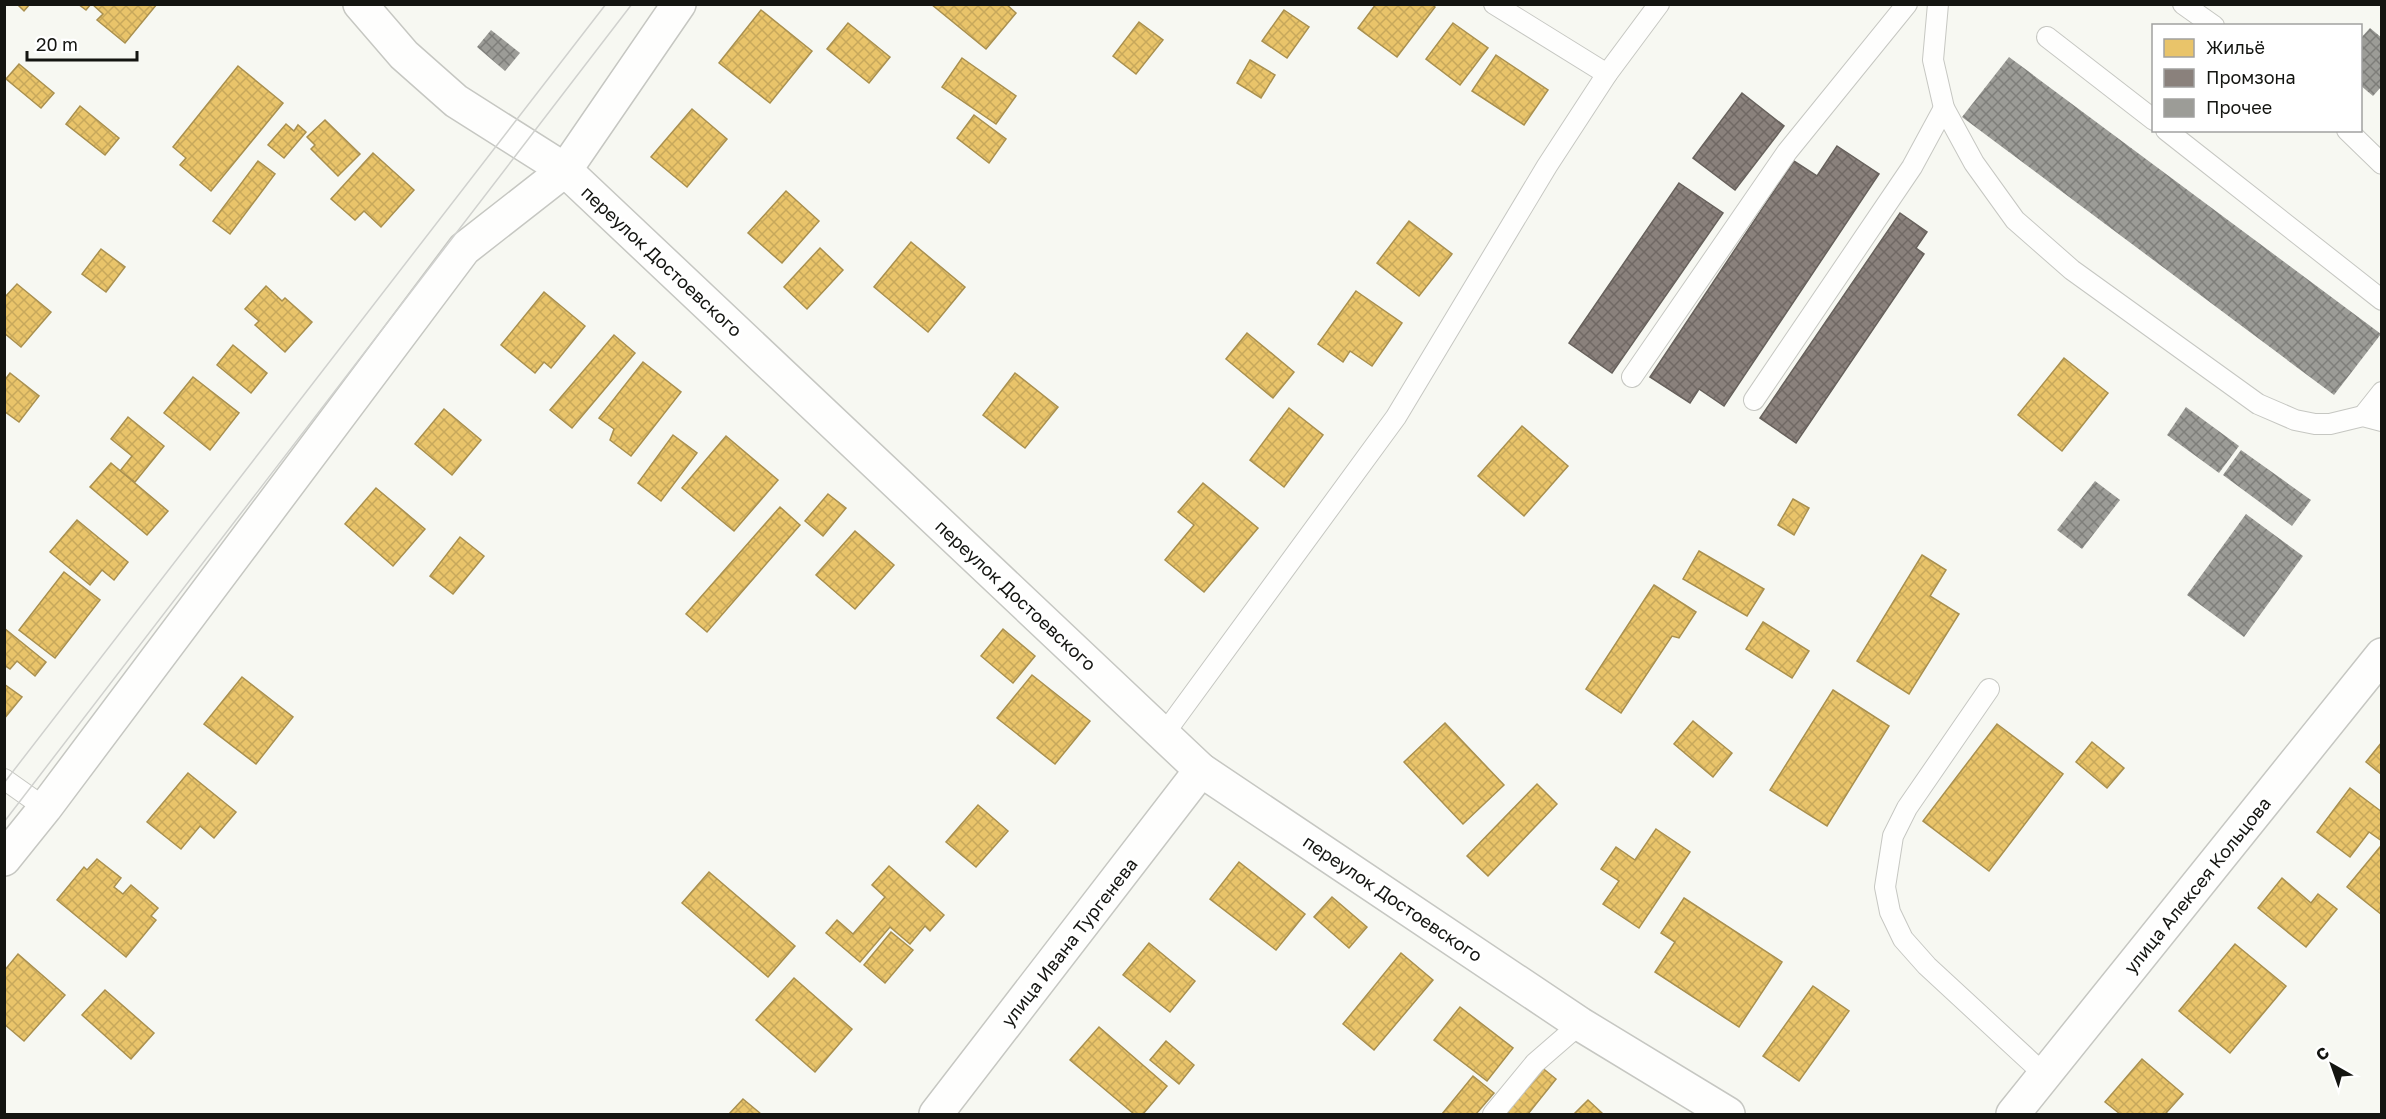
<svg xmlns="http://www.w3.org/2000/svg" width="2386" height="1119" viewBox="0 0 2386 1119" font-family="'Golos Text',sans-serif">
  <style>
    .homes { fill: url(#homes-cross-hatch); stroke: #a9904f; stroke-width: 1.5 }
    .industry { fill: url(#industry-cross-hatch); stroke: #67615c; stroke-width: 1.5 }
    .building { fill: url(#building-cross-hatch) }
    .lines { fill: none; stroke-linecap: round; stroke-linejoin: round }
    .service-casing { stroke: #c6c7c2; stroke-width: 22 }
    .minor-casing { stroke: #c6c7c2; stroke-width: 36 }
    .service { stroke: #fefefd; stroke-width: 20 }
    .minor { stroke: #fefefd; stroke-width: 33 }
    .tram { stroke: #d0d1ce; stroke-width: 1.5 }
    .labels { text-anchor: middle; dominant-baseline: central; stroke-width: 6; stroke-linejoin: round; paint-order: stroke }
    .street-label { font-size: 18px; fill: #141511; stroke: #fff }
  </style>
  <defs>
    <pattern id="homes-cross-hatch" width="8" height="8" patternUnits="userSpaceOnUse" patternTransform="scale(1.5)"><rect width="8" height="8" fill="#e9c46a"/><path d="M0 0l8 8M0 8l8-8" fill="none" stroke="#c7a85b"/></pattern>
    <pattern id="industry-cross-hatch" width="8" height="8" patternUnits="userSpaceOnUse" patternTransform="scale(1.5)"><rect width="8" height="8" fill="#8a817c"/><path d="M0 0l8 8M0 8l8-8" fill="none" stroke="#706864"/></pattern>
    <pattern id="building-cross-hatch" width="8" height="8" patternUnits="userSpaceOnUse" patternTransform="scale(1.5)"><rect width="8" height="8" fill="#9c9c97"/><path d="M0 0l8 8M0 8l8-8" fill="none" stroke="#7e7e7a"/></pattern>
  </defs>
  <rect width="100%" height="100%" fill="#f7f8f2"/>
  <g class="homes">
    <polygon points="17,4 30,4 24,11"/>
    <polygon points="78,4 91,4 86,10"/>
    <polygon points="92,4 157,4 125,43 97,20 103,14"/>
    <polygon points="931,4 1006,4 1016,13 986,49"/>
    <polygon points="1376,4 1432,4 1435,7 1397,57 1358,28"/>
    <polygon points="761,10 812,51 770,103 719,63"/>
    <polygon points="1284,10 1309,27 1287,58 1262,41"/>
    <polygon points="1139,22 1163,40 1136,74 1113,56"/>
    <polygon points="848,23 890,57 869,83 827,49"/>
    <polygon points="1453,23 1488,48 1460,85 1426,59"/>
    <polygon points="1496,55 1548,90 1524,125 1472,91"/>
    <polygon points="962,58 1016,96 996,124 942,87"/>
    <polygon points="1250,60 1275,75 1261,98 1237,83"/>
    <polygon points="19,64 54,93 41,108 6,79"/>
    <polygon points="238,66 283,103 211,191 180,165 186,158 173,147"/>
    <polygon points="80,106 119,138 105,155 66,124"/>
    <polygon points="692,109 727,139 687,187 651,157"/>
    <polygon points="974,115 1006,139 989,163 957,138"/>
    <polygon points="325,120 360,154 338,176 311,149 315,145 307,137"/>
    <polygon points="286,124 294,131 298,125 306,132 284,158 268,145"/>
    <polygon points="373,153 414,190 381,227 364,211 355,220 331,199"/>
    <polygon points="258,161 275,174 230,234 213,221"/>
    <polygon points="786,191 819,221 782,263 748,233"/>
    <polygon points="1409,221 1452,254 1419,296 1377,263"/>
    <polygon points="911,242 965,287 928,332 874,287"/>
    <polygon points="820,248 843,270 807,309 784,287"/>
    <polygon points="101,249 125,267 106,292 82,274"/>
    <polygon points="17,284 51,312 21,347 4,333 4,298"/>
    <polygon points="266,286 282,301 285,298 312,322 285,352 255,325 259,321 245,309"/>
    <polygon points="1356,291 1402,323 1372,366 1350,351 1343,362 1318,344"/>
    <polygon points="544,292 585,326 551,368 544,362 535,373 501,345"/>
    <polygon points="1247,333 1294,372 1273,398 1226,359"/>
    <polygon points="614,335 635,353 572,428 550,410"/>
    <polygon points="233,345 267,373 251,393 217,365"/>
    <polygon points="2064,358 2108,393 2062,451 2018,415"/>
    <polygon points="643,362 681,392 631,456 610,440 614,429 599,418"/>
    <polygon points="10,373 39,396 19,422 4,411 4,381"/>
    <polygon points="1015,373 1058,407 1025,448 983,415"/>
    <polygon points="193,377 239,413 210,450 164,413"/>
    <polygon points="1289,408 1323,435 1284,487 1250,460"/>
    <polygon points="444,409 481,440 452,475 415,444"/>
    <polygon points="128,417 164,446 135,482 120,471 132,456 111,439"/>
    <polygon points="1522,426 1568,466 1524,516 1478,476"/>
    <polygon points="673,435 697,453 661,501 638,483"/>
    <polygon points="726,436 778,480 734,531 682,488"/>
    <polygon points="111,463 168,511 147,535 90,487"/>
    <polygon points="1203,483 1258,528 1204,592 1165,560 1194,525 1178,512"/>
    <polygon points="376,488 425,529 393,566 345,524"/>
    <polygon points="828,494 846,508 823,536 805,521"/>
    <polygon points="1793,499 1809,508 1794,535 1778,525"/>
    <polygon points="780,507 800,525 707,632 686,614"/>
    <polygon points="77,520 128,562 114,580 102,570 90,585 50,552"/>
    <polygon points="855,531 894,565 855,609 816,575"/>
    <polygon points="460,537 484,556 453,594 430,576"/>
    <polygon points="1699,551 1764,589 1747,616 1683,579"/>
    <polygon points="1922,555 1946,570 1930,596 1959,614 1909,694 1857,661"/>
    <polygon points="64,572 100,600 55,658 19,630"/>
    <polygon points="1654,585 1696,612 1679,638 1672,636 1621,713 1586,689"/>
    <polygon points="1763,622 1809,651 1792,678 1746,649"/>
    <polygon points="4,628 46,662 35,676 17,661 10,669 4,665"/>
    <polygon points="1003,629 1035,656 1013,683 981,656"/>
    <polygon points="1032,675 1090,721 1055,764 997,718"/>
    <polygon points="242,677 293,717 256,764 204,724"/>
    <polygon points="4,684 22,697 4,719"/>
    <polygon points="1833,690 1889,726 1827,826 1770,790"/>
    <polygon points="1693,721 1732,753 1713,777 1674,744"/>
    <polygon points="1445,723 1504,785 1463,824 1404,762"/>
    <polygon points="1997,724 2063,774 1989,871 1923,821"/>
    <polygon points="2092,742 2124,768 2107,788 2076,762"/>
    <polygon points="2382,742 2382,775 2366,762"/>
    <polygon points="188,773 236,812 214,838 200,826 181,849 147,822"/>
    <polygon points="1537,784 1557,804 1488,876 1467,856"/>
    <polygon points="2350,788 2382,812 2382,841 2369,832 2350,857 2317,832"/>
    <polygon points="978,805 1008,831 976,867 946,842"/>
    <polygon points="1656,829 1690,852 1639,928 1603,904 1619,881 1601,869 1616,847 1635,860"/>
    <polygon points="2380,847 2382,848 2382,915 2347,887"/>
    <polygon points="97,859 121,878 114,887 123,894 131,885 158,908 151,916 156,920 126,957 57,900 84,867 87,870"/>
    <polygon points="1239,862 1305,914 1276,950 1210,899"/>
    <polygon points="889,866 944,915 930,931 925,926 910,944 890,927 860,962 826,933 837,920 853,934 885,897 872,885"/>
    <polygon points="709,872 795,946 768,977 682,903"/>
    <polygon points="2282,878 2311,903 2318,894 2337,909 2306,947 2258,908"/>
    <polygon points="1332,897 1367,927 1349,948 1314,917"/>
    <polygon points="1684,898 1782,962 1739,1027 1655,972 1675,942 1661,933"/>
    <polygon points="891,932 913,950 885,983 864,965"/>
    <polygon points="1149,943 1195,981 1170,1012 1123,975"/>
    <polygon points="2235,944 2286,986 2230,1053 2179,1011"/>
    <polygon points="1401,953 1433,980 1374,1050 1343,1024"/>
    <polygon points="18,954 65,995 24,1041 4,1024 4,971"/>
    <polygon points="794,978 852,1029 815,1072 756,1020"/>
    <polygon points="1813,986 1849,1011 1799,1081 1763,1056"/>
    <polygon points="105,990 154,1033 131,1059 82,1015"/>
    <polygon points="1460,1007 1513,1048 1487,1081 1434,1040"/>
    <polygon points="1099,1027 1167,1086 1143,1114 1134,1114 1070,1060"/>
    <polygon points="1166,1041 1194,1065 1179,1084 1150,1060"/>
    <polygon points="2142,1059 2183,1094 2166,1113 2168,1114 2120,1114 2105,1102"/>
    <polygon points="1540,1066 1556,1079 1528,1114 1502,1114"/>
    <polygon points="1473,1076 1494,1093 1476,1114 1442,1114"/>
    <polygon points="743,1099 761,1114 729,1114"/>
    <polygon points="1588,1100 1603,1114 1574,1114"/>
  </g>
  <g class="industry">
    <polygon points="1742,93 1784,126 1735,190 1693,158"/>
    <polygon points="1837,146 1879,174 1724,406 1699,389 1690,403 1650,377 1794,161 1817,176"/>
    <polygon points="1679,183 1723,213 1612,373 1569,343"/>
    <polygon points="1900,213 1927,232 1916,248 1924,254 1796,443 1760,418"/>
  </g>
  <g class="building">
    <polygon points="2370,28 2382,38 2382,86 2373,96 2360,85 2360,39"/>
    <polygon points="491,30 520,53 505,71 477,47"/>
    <polygon points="2009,57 2381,334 2334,395 1962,117"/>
    <polygon points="2186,407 2239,446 2219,473 2167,435"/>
    <polygon points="2241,450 2311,500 2292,526 2223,475"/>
    <polygon points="2095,481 2120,500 2082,549 2057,530"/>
    <polygon points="2246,514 2303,556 2244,637 2187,595"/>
  </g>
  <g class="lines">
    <g class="service-casing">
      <g id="service">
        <polyline points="1494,4 1607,74"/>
        <polyline points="1938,4 1933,60 1944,108 1974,163 2015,220 2072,270 2258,404 2295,420 2315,424 2330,424 2363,416 2382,421"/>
        <polyline points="2183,4 2214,26"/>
        <polyline points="2047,37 2154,120"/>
        <polyline points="2166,130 2382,300"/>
        <polyline points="2347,130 2382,164"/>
        <polyline points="1632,377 1787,152 1907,4"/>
        <polyline points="1754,400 1912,167 1944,108"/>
        <polyline points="2363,416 2382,392"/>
        <polyline points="1989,689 1907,808 1893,836 1885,887 1890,912 1903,939 1927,966 2045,1075"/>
        <polyline points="1164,734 1396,417 1547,166 1607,74 1659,4"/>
        <polyline points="4,779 45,808"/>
        <polyline points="1493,1114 1535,1063 1580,1024"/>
      </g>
    </g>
    <g class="minor-casing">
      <g id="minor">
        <polyline points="360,4 404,55 456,101 565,170 1201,770 1580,1024 1728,1114"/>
        <polyline points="4,859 45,808 464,249 565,170 679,4"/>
        <polyline points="936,1114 1201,770"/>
        <polyline points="2013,1114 2382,655"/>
      </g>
    </g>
    <use href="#service" class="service"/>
    <use href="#minor" class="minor"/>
    <g class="tram">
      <polyline points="4,783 606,4"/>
      <polyline points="4,822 632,4"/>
    </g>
  </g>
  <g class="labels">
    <g class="street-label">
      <text transform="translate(662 261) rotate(43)">переулок Достоевского</text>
      <text transform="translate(1016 595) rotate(43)">переулок Достоевского</text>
      <text transform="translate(2197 885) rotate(-51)">улица Алексея Кольцова</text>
      <text transform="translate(1393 898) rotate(34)">переулок Достоевского</text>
      <text transform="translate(1069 942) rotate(-52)">улица Ивана Тургенева</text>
    </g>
  </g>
  <rect width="2386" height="1119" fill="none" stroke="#141511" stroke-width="12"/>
  <rect x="2152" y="24" width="210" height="108" fill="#ffffff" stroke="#a1a1a0" stroke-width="1.5"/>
  <rect x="2164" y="39" width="30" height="18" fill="#e9c46a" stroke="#a1a1a0" stroke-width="1.5"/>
  <text x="2206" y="54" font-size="18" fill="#141511">Жильё</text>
  <rect x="2164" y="69" width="30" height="18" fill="#8a817c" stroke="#a1a1a0" stroke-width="1.5"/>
  <text x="2206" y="84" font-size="18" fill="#141511">Промзона</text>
  <rect x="2164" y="99" width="30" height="18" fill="#9c9c97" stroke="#a1a1a0" stroke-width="1.5"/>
  <text x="2206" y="114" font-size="18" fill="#141511">Прочее</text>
  <g transform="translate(2332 1065) rotate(320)" stroke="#ffffff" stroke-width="4.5" paint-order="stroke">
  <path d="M0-4.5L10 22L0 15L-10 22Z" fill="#141511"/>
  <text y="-9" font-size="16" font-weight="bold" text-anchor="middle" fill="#141511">С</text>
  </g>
  <path d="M27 51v9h110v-9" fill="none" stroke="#141511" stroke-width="3"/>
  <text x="36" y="51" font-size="18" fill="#141511" stroke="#ffffff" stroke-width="4.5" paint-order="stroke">20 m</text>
</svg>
